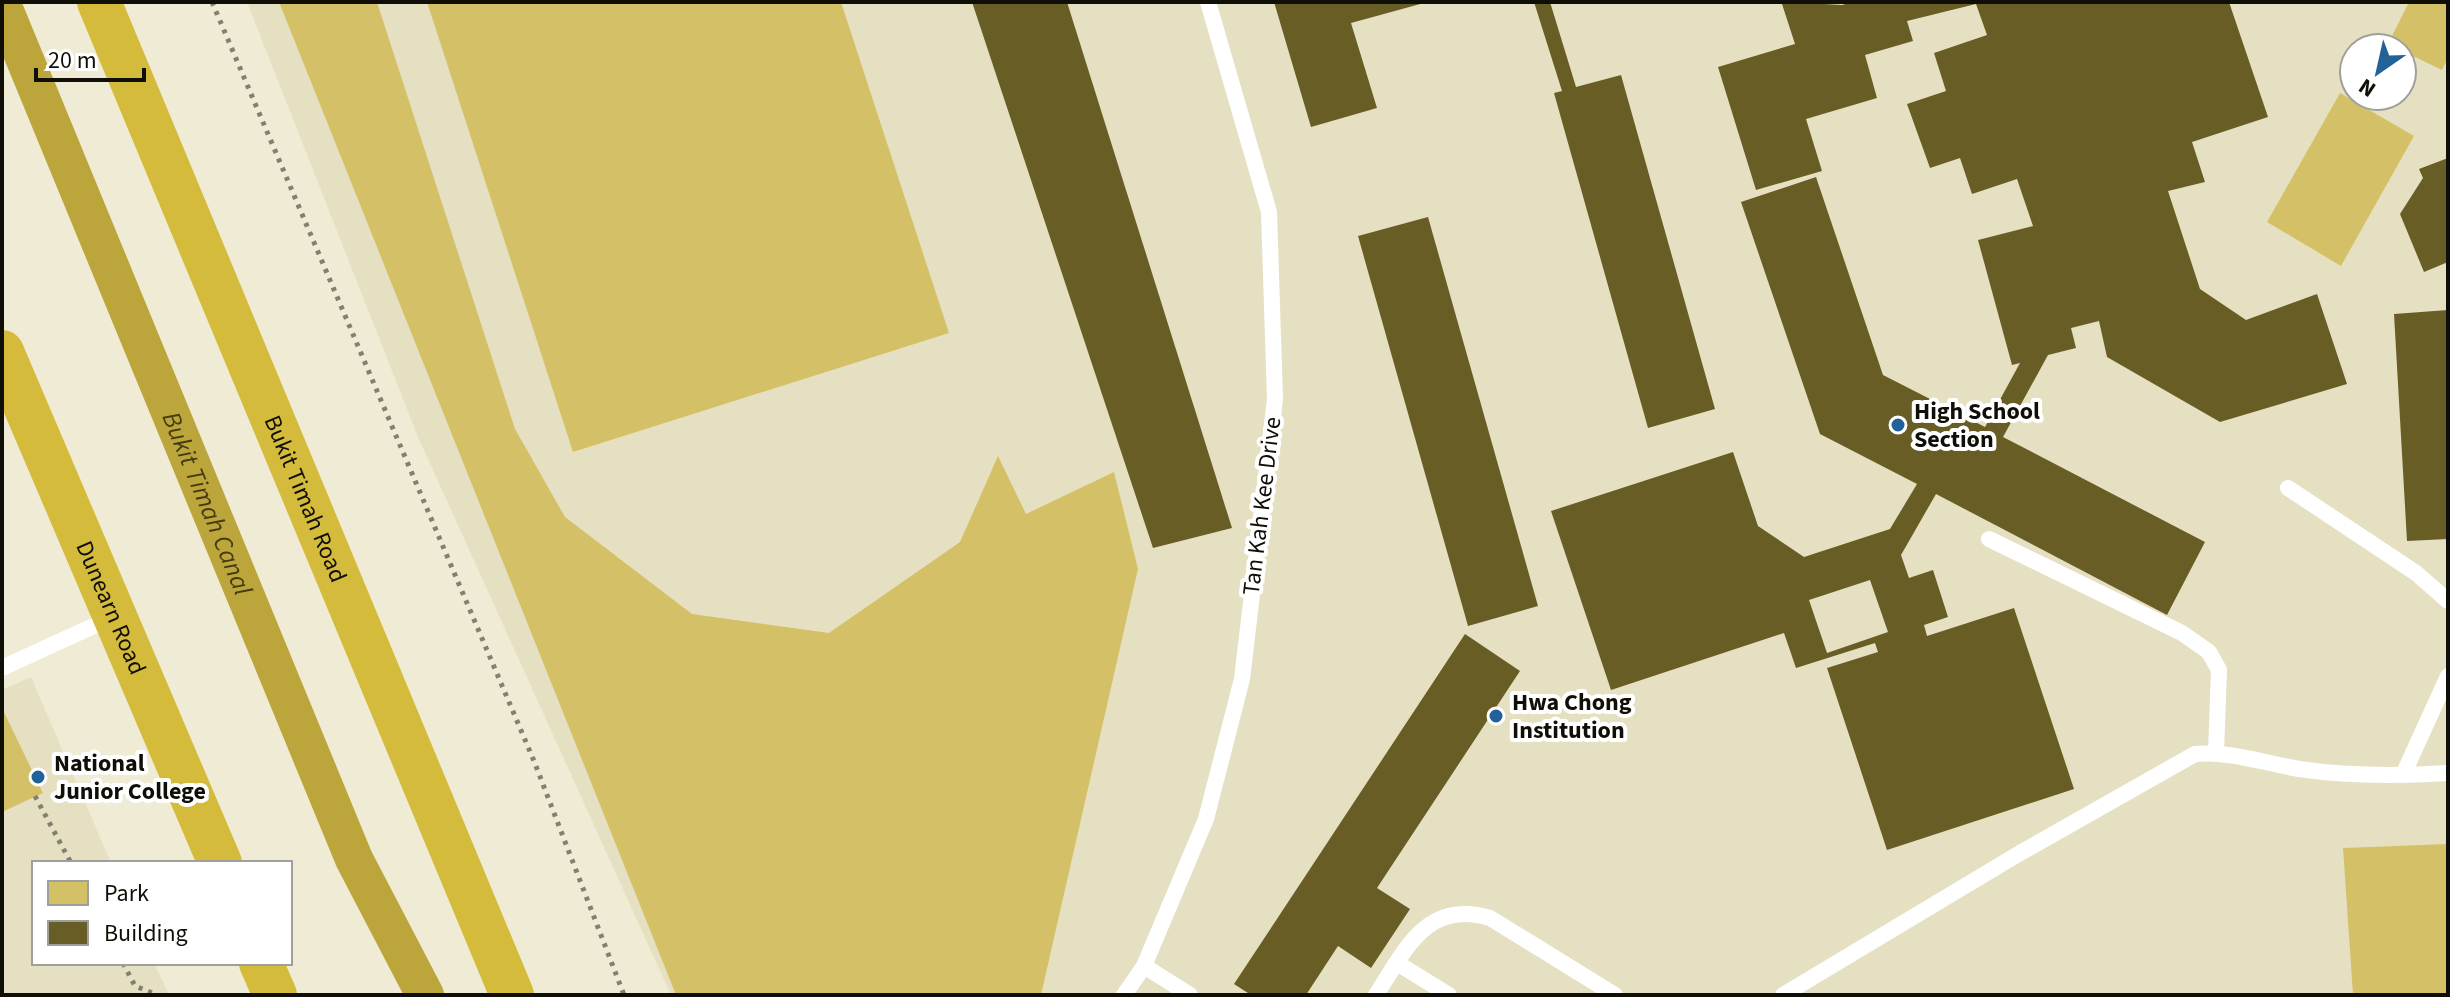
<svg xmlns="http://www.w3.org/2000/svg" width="2450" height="997" viewBox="0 0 2450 997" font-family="'Source Sans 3',sans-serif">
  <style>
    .built { fill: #e6e0c2; fill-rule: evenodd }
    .green { fill: #d4c167 }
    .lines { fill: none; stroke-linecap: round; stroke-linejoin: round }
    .canal { stroke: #bca63b; stroke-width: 38 }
    .building { fill: #685d25; fill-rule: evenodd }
    .path { stroke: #838071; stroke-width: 5; stroke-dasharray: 4 6; stroke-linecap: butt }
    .lane { stroke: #fff; stroke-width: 16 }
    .highway { stroke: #d4bb3b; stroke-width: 44 }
    .poi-dot { fill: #226298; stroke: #fff; stroke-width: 3 }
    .labels { text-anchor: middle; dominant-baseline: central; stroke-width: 8; stroke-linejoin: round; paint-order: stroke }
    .poi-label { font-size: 24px; font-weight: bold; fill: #100f07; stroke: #fff; text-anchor: start }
    .street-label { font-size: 24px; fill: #100f07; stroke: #fff }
    .water-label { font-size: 26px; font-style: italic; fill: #443b0f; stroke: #fff }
  </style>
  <rect width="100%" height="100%" fill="#efebd4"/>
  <g class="built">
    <path d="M247 2H2448V995H671L418 437ZM2354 48H2402V96H2354Z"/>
    <polygon points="31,677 111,863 34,863 34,963 154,963 169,995 2,995 2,690"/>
  </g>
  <g class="green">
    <polygon points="279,2 377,2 515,429 565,517 692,614 829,633 960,542 998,456 1026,514 1114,472 1138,569 1041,995 676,995"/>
    <polygon points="427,2 841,2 949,333 573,452"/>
    <polygon points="2409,2 2448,2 2448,58 2442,70 2388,44"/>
    <polygon points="2340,93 2414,136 2341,266 2267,222"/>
    <polygon points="2,708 43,793 2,812"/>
    <polygon points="2448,844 2448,995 2353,995 2343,848"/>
  </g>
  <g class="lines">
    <path class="canal" id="s1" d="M2 4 354 859 425 995"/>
  </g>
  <g class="building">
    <polygon points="972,2 1067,2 1232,528 1153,548"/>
    <polygon points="1274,2 1423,2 1424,3 1351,23 1377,108 1311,127"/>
    <polygon points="1534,2 1550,2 1576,87 1621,75 1715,409 1648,428 1554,93 1562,91"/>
    <path d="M1789 2 1842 5 1852 2H2229L2268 117 2192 142 2205 182 2168 191 2200 289 2246 320 2317 294 2347 384 2220 422 2107 357 2099 321 2071 328 2076 348 2048 355 2003 437 2205 542 2167 615 1936 494 1901 555 1909 578 1933 570 1948 617 1924 625 1927 636 2014 608 2074 789 1887 850 1827 668 1878 652 1875 643 1796 668 1784 633 1611 690 1551 511 1733 452 1758 526 1804 557 1890 529 1917 484 1820 434 1741 202 1816 177 1883 375 1985 427 2020 363 2012 365 1978 240 2033 226 2017 179 1972 194 1960 158 1930 168 1907 104 1946 91 1934 53 1987 35 1976 4 1907 21 1913 41 1865 55 1877 98 1806 119 1822 171 1756 190 1718 67 1795 44 1782 4ZM1870 580 1888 632 1827 653 1809 600Z"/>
    <polygon points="2448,158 2448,262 2424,272 2400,214 2423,178 2419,169"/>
    <polygon points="1428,217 1538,606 1468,626 1358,236"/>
    <polygon points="2448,310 2448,539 2407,541 2394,314"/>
    <polygon points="1465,634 1520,671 1377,888 1410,909 1371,968 1338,946 1306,995 1251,995 1234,984"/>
  </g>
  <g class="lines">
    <g class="path">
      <polyline points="212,2 534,761 624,995"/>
      <polyline points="35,796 71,863"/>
      <polyline points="123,963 135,986 157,995"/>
    </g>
    <g class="lane">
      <polyline points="2288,488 2416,573 2448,601"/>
      <polyline points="1989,539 2182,633 2209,652 2219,670 2216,752"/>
      <polyline points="2,668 113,617"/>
      <polyline points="2403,775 2448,676"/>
      <polyline points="1397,963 1449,995"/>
      <polyline points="1144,966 1190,995"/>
      <polyline points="1124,995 1144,966 1206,819 1242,679 1275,399 1269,212 1208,2"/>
      <path d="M1376 995C1405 950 1427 899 1490 918L1615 995"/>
      <path d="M1783 995 2020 853 2195 754C2230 751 2264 763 2299 769 2347 776 2399 776 2448 773"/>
    </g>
    <g class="highway">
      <path id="s2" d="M99 2 512 995"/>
      <path id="s3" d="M2 352 220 863"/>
      <polyline points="261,963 275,995"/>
    </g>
  </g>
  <g class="poi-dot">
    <circle cx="1898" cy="425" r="8"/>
    <circle cx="1496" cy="716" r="8"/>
    <circle cx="38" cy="777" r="8"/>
  </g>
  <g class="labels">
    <g class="poi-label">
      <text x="1914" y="411">High School<tspan x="1914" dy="28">Section</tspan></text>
      <text x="1512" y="702">Hwa Chong<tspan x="1512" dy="28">Institution</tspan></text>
      <text x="54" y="763">National<tspan x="54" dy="28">Junior College</tspan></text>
    </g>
    <g class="street-label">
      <text stroke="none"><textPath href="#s2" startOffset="538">Bukit Timah Road</textPath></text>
      <text transform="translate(1262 506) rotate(-83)">Tan Kah Kee Drive</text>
      <text stroke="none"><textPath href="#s3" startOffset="278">Dunearn Road</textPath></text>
    </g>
    <g class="water-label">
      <text stroke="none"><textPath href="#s1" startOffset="540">Bukit Timah Canal</textPath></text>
    </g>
  </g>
  <rect width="2450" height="997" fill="none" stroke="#100f07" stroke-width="8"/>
  <rect x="32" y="861" width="260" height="104" fill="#ffffff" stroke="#9f9f9c" stroke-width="2"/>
  <rect x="48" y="881" width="40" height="24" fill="#d4c167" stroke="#9f9f9c" stroke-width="2"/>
  <text x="104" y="901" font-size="24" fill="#100f07">Park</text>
  <rect x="48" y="921" width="40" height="24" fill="#685d25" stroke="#9f9f9c" stroke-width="2"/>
  <text x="104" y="941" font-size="24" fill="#100f07">Building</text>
  <g transform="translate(2378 72) rotate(214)"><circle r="38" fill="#ffffff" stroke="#9f9f9c" stroke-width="2"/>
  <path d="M0-6L14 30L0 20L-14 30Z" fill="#226298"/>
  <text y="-12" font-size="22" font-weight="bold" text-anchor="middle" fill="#100f07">N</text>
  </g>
  <path d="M36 68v12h108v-12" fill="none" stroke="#100f07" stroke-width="4"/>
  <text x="48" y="68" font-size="24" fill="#100f07" stroke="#ffffff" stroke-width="6" paint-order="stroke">20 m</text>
</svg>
